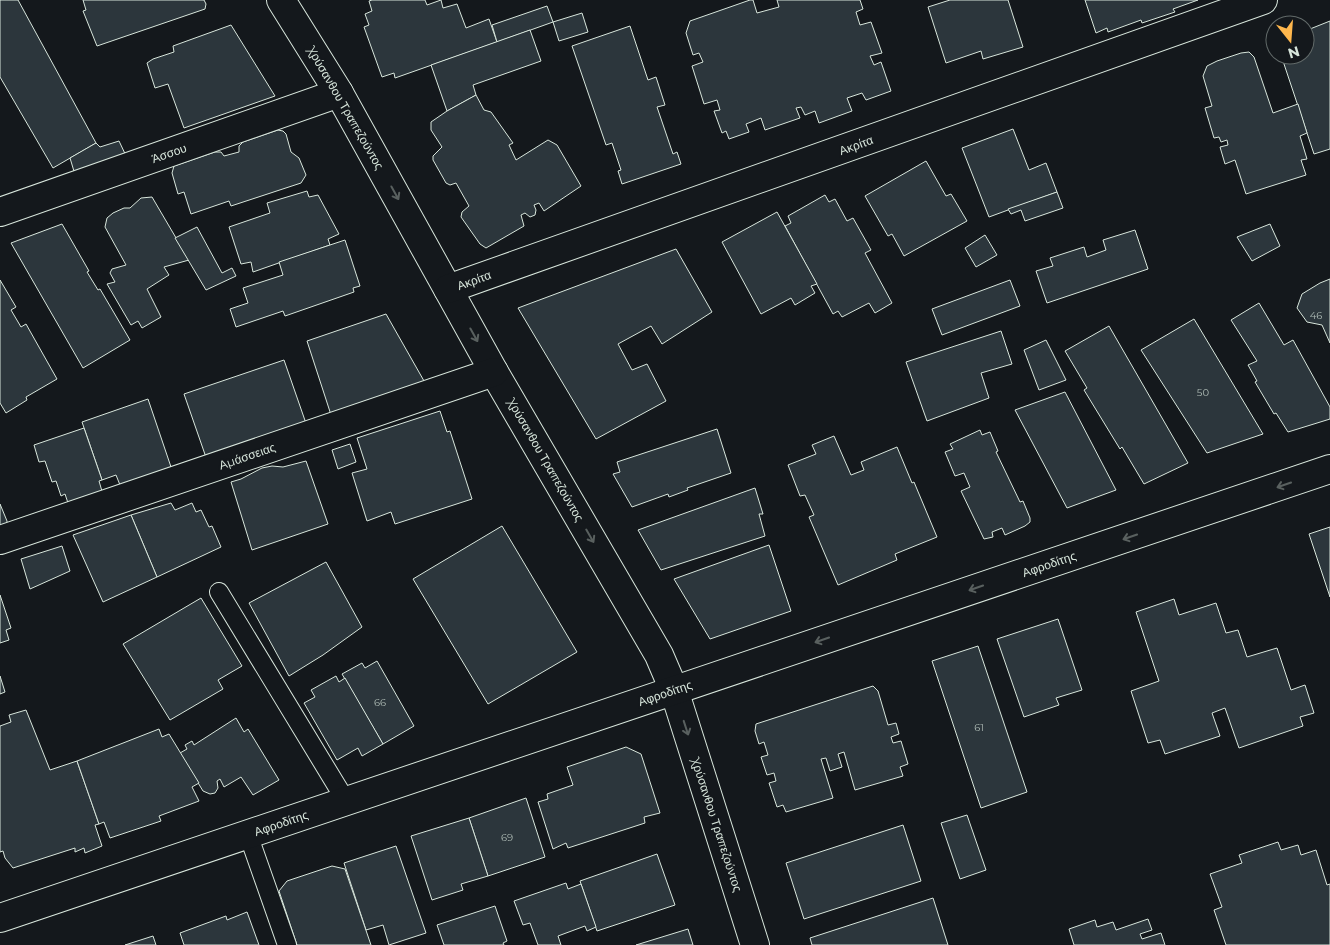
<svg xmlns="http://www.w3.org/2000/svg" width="1330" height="945" viewBox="0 0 1330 945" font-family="Montserrat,sans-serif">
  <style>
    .building { fill: #2c363c; stroke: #d8e6dc }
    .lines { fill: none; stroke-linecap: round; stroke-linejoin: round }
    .service-casing { stroke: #d8e6dc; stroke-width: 20 }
    .minor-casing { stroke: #d8e6dc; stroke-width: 30 }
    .service { stroke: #14181c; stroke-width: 18 }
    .minor { stroke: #14181c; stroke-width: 28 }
    .oneway { stroke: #59605f }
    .labels { text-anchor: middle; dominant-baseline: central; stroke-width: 4; stroke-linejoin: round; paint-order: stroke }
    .number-label { font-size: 10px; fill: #adbab4 }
    .street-label { font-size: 12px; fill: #d8e6dc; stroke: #14181c }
  </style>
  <rect width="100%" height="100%" fill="#14181c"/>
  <g class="building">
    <polygon points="0,0 18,0 96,143 53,168 0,77"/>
    <polygon points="83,0 204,0 206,4 205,9 97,46 83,11 86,10"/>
    <polygon points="372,0 425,0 427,5 441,0 443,8 457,4 466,28 489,19 497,42 395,78 394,73 382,77 364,27 369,25 365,14 372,11 369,1"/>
    <polygon points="750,0 753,0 757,13 779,7 777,0 860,0 863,9 856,12 860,25 871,22 882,53 870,56 874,65 881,62 891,91 866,100 862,93 847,98 852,111 819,123 815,111 805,115 801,107 796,108 800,118 765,130 761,118 746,124 749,132 729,139 726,131 722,133 714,111 720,110 717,100 704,104 692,66 703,62 699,53 693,55 686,33 690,21"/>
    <polygon points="950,0 1008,0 1023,47 983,59 981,51 946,63 928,7"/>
    <polygon points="1085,0 1198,0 1173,9 1175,12 1142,23 1141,20 1108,32 1107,28 1096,33"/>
    <polygon points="547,6 553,22 497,42 492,25"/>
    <polygon points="582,13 588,32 559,41 553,22"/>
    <polygon points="1330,21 1330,149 1314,154 1281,55 1305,55 1305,31"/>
    <polygon points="231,25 275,96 184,128 168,84 155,88 147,63 153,59 174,52 173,46"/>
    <polygon points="630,26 648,80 656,77 665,105 657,107 673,154 677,152 681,164 622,184 618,171 621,170 612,143 606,145 572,46"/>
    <polygon points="530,30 541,61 473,85 476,95 447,111 431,65"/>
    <polygon points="1249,52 1254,57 1273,113 1298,104 1307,133 1300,136 1307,159 1301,160 1306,175 1246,194 1235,160 1225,164 1220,147 1228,145 1227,140 1221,142 1219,137 1214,138 1205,108 1212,106 1203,76 1207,66 1217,61 1241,53"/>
    <polygon points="476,95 484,110 491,112 513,143 509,145 516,160 548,140 557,145 581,186 544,211 539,203 534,205 536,210 535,215 530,217 525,213 521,215 524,226 486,248 480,244 461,217 462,212 469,206 456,183 450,185 446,183 433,160 433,156 442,147 431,130 431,122 447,111"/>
    <polygon points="1013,129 1029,170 1046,163 1057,192 989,217 962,148"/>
    <polygon points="278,130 283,131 286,134 291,152 299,158 306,175 301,183 231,206 229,201 191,214 184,192 178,194 172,173 174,166 215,152 221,152 224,156 239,152 239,146 243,142"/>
    <polygon points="119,141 128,160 76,178 70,158 96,143 100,147"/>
    <polygon points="926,161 946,196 951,194 967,221 904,256 892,234 888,236 865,196"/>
    <polygon points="307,191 309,197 318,195 339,234 328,239 330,245 253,272 251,262 241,264 229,227 270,213 267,203"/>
    <polygon points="1057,192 1063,208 1025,221 1021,210 1011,214 1008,209"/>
    <polygon points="825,195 829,202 835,199 847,221 853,218 871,250 865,253 892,303 875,313 869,303 842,317 838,311 833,314 785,226 791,223 788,216"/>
    <polygon points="152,197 189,260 164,267 169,275 147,289 161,317 142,328 138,321 131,325 107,284 115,282 110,273 112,269 126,265 105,227 107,218 113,213 124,208 130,208 141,198"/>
    <polygon points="777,212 817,284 811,286 815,293 795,305 791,298 761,314 722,242"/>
    <polygon points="62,224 89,271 87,272 98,290 100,289 130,340 83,368 11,243"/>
    <polygon points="1270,224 1280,246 1252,261 1237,237"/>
    <polygon points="197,227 222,273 232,268 236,276 206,290 175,238"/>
    <polygon points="1135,230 1148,269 1047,303 1036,271 1053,266 1050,258 1084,247 1087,257 1106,250 1103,240"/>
    <polygon points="985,235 997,255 976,267 965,248"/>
    <polygon points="345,240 360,286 353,288 354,292 285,316 283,311 236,327 230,309 248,303 243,288 283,275 279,262"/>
    <polygon points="676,249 712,312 662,344 651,326 618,344 632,370 647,364 666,401 596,439 518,308"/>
    <polygon points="1330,279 1330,343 1322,325 1307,322 1297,308 1302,294 1320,283"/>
    <polygon points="0,280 16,307 11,310 21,327 26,324 57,379 26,397 27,400 6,413 0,403"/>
    <polygon points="1010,280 1020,306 942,335 932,309"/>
    <polygon points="1259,303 1284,345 1293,340 1330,407 1330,419 1288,432 1276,413 1274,414 1255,382 1257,381 1248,365 1257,361 1231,320"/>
    <polygon points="386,314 428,388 333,421 307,341"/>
    <polygon points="1194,319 1263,434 1207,453 1141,350"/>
    <polygon points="1109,326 1188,463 1144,484 1122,447 1120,449 1084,390 1087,388 1065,351"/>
    <polygon points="1001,331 1012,364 981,373 989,398 927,421 906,362"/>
    <polygon points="1046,340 1066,380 1039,390 1024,350"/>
    <polygon points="284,360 309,432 209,466 184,394"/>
    <polygon points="1065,392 1116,490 1067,508 1015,410"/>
    <polygon points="148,399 171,467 120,485 116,475 102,480 82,422"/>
    <polygon points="440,411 447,432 450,431 472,499 395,524 391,512 367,521 352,473 367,469 357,438"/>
    <polygon points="84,428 102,480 99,481 104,498 70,509 65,494 61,496 56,481 52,482 45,461 39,462 34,445"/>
    <polygon points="717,429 731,473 687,488 688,490 669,497 668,494 632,507 613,474 620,472 617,462"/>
    <polygon points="980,430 982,435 990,432 998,451 996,452 1020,502 1023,501 1030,518 1030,522 1025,526 1005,535 1002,528 992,532 993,537 984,539 961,491 970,487 964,473 955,476 945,452 953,449 950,444"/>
    <polygon points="834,436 851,475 864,470 861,462 897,447 912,483 914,482 937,537 895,554 897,560 838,585 809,517 814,515 805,495 800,496 788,465 816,454 812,445"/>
    <polygon points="350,444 356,462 338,469 332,450"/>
    <polygon points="306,461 328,524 252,550 231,482 241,479 262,468 272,466 283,467"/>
    <polygon points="755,488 763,514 759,514 765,536 661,570 638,530"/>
    <polygon points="171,503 175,510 192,503 196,512 201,510 209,527 212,526 221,547 157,577 131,515"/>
    <polygon points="0,504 7,521 7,527 0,533"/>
    <polygon points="131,515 157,577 103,602 73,535"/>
    <polygon points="502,526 577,652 488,704 413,579"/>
    <polygon points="1330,527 1330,597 1309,534"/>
    <polygon points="769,545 791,611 710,639 674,579"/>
    <polygon points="62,546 70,571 30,589 21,559"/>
    <polygon points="326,562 362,627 323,655 289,676 249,603"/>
    <polygon points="0,595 11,628 6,630 9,640 0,643"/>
    <polygon points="201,598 242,666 218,680 223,689 170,720 123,644"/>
    <polygon points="1174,599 1179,615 1216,603 1226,633 1238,630 1247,657 1277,648 1291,690 1305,685 1314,713 1300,717 1303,726 1239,748 1225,708 1212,713 1220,736 1165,754 1160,740 1148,743 1131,691 1159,681 1136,612"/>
    <polygon points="1058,619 1082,690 1056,698 1059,705 1024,717 997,639"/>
    <polygon points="978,646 1027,792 981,808 932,661"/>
    <polygon points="377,661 414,726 383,744 342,674 362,663 365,668"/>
    <polygon points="0,676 5,692 0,694"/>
    <polygon points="336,676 339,682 345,678 383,744 362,756 358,748 337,760 304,703 315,697 311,690"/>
    <polygon points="873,686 878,691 888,725 896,723 899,734 891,737 893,743 901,741 908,764 900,767 903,776 855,790 844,752 838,754 842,767 830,771 826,758 821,759 833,798 786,812 783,805 777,807 769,783 776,781 774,773 767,775 761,757 768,755 764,742 759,744 755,731 756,724"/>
    <polygon points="26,710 50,770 77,761 99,824 95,825 102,846 85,853 84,848 75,852 75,848 13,868 5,858 3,851 0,852 0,726 11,722 9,715"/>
    <polygon points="236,718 244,732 248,729 279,780 253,795 241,777 224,787 220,779 217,781 218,788 215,793 210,794 203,791 180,753 187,749 185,745 192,741 194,745"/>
    <polygon points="159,729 162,737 169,734 199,783 192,787 199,801 159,816 161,821 110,838 104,822 99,824 77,761"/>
    <polygon points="626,747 641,754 660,813 644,817 645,823 568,848 566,843 553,849 538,802 548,799 547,794 573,785 567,767"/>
    <polygon points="526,798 545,857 488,876 469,818"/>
    <polygon points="967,815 986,870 960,879 941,823"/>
    <polygon points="469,818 488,876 461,884 463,890 432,900 411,836"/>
    <polygon points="903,825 921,881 804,919 786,863"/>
    <polygon points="1278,842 1281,850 1298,845 1301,855 1316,850 1327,885 1330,884 1330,945 1226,945 1214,910 1222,907 1210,874 1242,863 1239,855"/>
    <polygon points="396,846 426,933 389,945 383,925 366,930 344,863"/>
    <polygon points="657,854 675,905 597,931 580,881"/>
    <polygon points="332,866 345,869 371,945 297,945 279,891 287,881"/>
    <polygon points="566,883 568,889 581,884 596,927 587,931 585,926 558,936 561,945 538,945 530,923 523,925 514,901"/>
    <polygon points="933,898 948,945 812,945 810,938"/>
    <polygon points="495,906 507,941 503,943 504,945 444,945 437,925"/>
    <polygon points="247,912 259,945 184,945 180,933 226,916 227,920"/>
    <polygon points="1148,919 1152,930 1140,934 1142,939 1161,933 1165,945 1074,945 1069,929 1095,920 1097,927 1113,922 1116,930"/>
    <polygon points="688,929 693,945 636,945"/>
    <polygon points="153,936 156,945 125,945"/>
  </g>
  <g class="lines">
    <g class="service-casing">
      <g id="service">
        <polyline points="219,592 346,801"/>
        <polyline points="248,834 287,945"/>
      </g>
    </g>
    <g class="minor-casing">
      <g id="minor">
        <polyline points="281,0 339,93 494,372 659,655 674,690 755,945"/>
        <polyline points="0,212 339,93"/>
        <polyline points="448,289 1263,0"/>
        <polyline points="0,540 494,372"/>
        <polyline points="0,918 1330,469"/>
      </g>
    </g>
    <use href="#service" class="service"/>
    <use href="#minor" class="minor"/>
  </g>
  <defs><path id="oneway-shaft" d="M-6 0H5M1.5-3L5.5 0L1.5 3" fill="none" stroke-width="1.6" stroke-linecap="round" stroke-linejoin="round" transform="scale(1.25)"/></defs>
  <g class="oneway">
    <use href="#oneway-shaft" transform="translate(395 193) rotate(61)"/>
    <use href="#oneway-shaft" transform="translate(474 335) rotate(61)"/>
    <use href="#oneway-shaft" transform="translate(1284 485) rotate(161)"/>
    <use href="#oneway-shaft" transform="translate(590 536) rotate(60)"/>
    <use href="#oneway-shaft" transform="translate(1130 537) rotate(161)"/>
    <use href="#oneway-shaft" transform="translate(976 588) rotate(161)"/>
    <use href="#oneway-shaft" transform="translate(822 640) rotate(161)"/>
    <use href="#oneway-shaft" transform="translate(686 728) rotate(72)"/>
  </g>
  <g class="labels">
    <g class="number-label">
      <text x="1316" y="315">46</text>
      <text x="1203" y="392">50</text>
      <text x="380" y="702">66</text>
      <text x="979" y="727">61</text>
      <text x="507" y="837">69</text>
    </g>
    <g class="street-label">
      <text transform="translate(346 108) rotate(60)">Χρύσανθου Τραπεζούντος</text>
      <text transform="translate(856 145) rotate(-20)">Ακρίτα</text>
      <text transform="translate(169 153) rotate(-19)">Άσσου</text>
      <text transform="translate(474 280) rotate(-20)">Ακρίτα</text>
      <text transform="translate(247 456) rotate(-19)">Αμάσσειας</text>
      <text transform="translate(546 460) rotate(60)">Χρύσανθου Τραπεζούντος</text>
      <text transform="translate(1049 564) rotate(-19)">Αφροδίτης</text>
      <text transform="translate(665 693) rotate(-19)">Αφροδίτης</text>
      <text transform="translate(281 823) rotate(-19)">Αφροδίτης</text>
      <text transform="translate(717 825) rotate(72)">Χρύσανθου Τραπεζούντος</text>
    </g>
  </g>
  <g transform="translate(1290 40) rotate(163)"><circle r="24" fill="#14181c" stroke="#626a69"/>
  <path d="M0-4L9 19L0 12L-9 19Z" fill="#ffb74d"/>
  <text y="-8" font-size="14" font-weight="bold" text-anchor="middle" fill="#d8e6dc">N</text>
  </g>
</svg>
